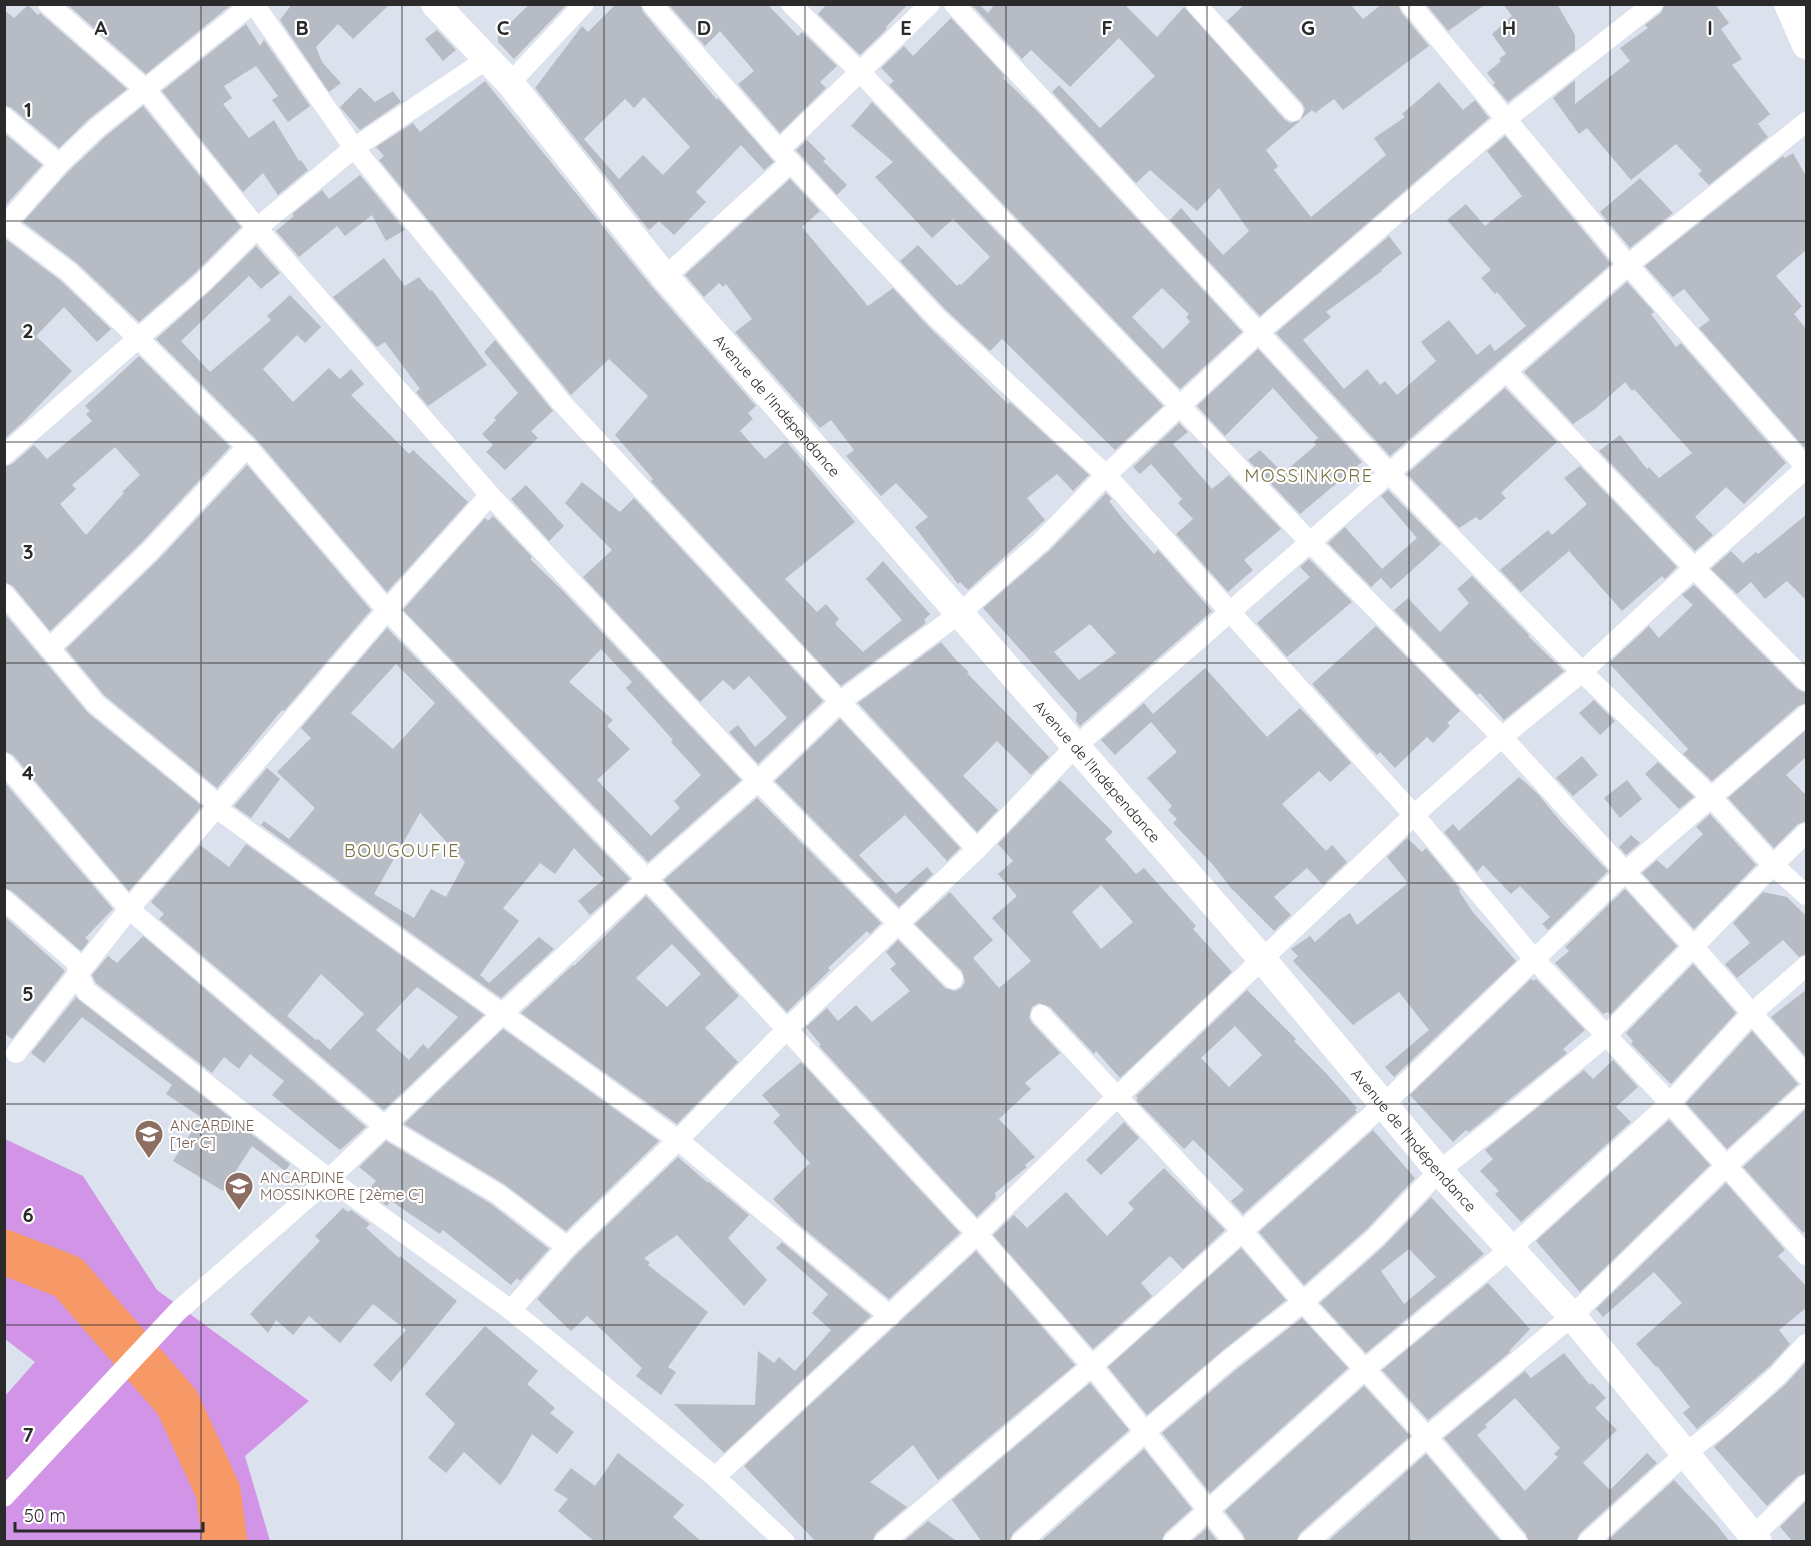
<svg xmlns="http://www.w3.org/2000/svg" width="1811" height="1546" viewBox="0 0 1811 1546" font-family="Quicksand,sans-serif">
  <style>
    .green { fill: #d294e7 }
    .lines { fill: none; stroke-linecap: round; stroke-linejoin: round }
    .river { stroke: #f69967; stroke-width: 45 }
    .building { fill: #b7bcc4; fill-rule: evenodd }
    .minor { stroke: #fff; stroke-width: 20 }
    .secondary { stroke: #fff; stroke-width: 28 }
    .grid { fill: none; stroke: #2a2a2a; stroke-width: 1.5; stroke-opacity: 0.55 }
    .labels { text-anchor: middle; dominant-baseline: central; stroke-width: 4.5; stroke-linejoin: round; paint-order: stroke }
    .street-label { font-size: 15px; fill: #2a2a2a; stroke: #fff }
    .education-label { font-size: 15px; fill: #785e54; stroke: #fff; text-anchor: start }
    .quarter-label { font-size: 18px; letter-spacing: 1.5px; fill: #797445; stroke: #fff }
    .grid-label { font-size: 20px; text-anchor: middle; font-weight: bold; fill: #2a2a2a; stroke: #fff; stroke-width: 4.5; stroke-linejoin: round; paint-order: stroke }
  </style>
  <rect width="100%" height="100%" fill="#dbe1ed"/>
  <polygon class="green" points="5,1139 83,1176 157,1290 309,1401 245,1456 270,1541 5,1541 5,1396 35,1362 5,1339"/>
  <g class="lines">
    <polyline class="river" points="4,1252 68,1277 177,1402 218,1491 225,1542"/>
  </g>
  <g class="building">
    <polygon points="71,4 232,4 146,74 69,6"/>
    <polygon points="292,4 390,4 353,39 338,24 316,47 322,62 341,83 329,92 280,20"/>
    <polygon points="530,4 567,4 514,59 498,42 498,34"/>
    <path d="M616 4H640L643 12 717 100 718 98 774 162 764 170 741 145 696 192 706 202 674 235 659 221 649 230 535 88 582 26 588 32ZM644 97 690 147 663 175 643 155 619 179 584 139 625 99 634 108Z"/>
    <polygon points="668,4 767,4 798,36 802,32 837,66 820,82 826,88 780,133 738,84 754,71 720,31 705,46"/>
    <polygon points="827,4 908,4 886,27 887,29 860,55 818,14"/>
    <polygon points="971,4 979,4 988,13 995,4 1124,4 1157,37 1184,7 1284,119 1290,123 1301,120 1266,150 1278,166 1274,170 1311,217 1386,155 1374,138 1405,117 1402,114 1439,82 1463,110 1475,100 1489,118 1260,316 1170,220 1181,208 1223,255 1249,231 1219,188 1197,211 1150,170 1136,183 1052,92 1059,85 1100,128 1155,76 1119,38 1070,87 1031,50 1022,59"/>
    <polygon points="1245,4 1350,4 1363,19 1382,4 1398,4 1401,12 1429,46 1343,110 1334,99 1315,113 1312,110 1301,119 1305,109 1302,103 1227,21"/>
    <polygon points="1426,4 1486,4 1448,31"/>
    <polygon points="1503,4 1557,4 1575,35 1575,50 1508,102 1493,85 1495,83 1487,73 1501,61 1499,59 1506,54 1492,34 1512,16"/>
    <polygon points="1665,4 1715,4 1729,23 1721,29 1742,59 1732,65 1770,114 1758,124 1768,137 1709,185 1698,174 1702,171 1676,144 1631,180 1587,128 1579,134 1553,98 1575,80 1575,104 1630,61 1620,48 1648,28 1645,25 1661,13"/>
    <polygon points="28,5 38,15 40,13 127,89 90,118 59,148 12,108 4,105 4,10 14,18"/>
    <path d="M951 18 1005 76 1003 78 1036 110 1242 332 1180 389 889 85 894 81 881 68 904 46 913 56ZM1162 288 1189 314 1186 317 1190 322 1163 349 1132 317Z"/>
    <polygon points="246,24 260,46 264,40 310,106 288,122 272,100 278,96 256,66 224,86 232,98 223,104 249,138 274,120 299,161 301,160 308,170 278,195 263,173 243,192 162,91"/>
    <polygon points="437,30 456,50 443,61 425,39"/>
    <polygon points="485,81 652,287 756,406 748,413 753,419 740,431 765,459 786,441 855,522 785,579 817,612 826,604 839,619 835,624 863,652 902,620 866,579 883,561 930,614 924,620 926,623 841,686 651,481 653,479 615,435 648,396 609,359 571,395 379,160 384,156 376,147 413,123 420,132"/>
    <polygon points="360,87 375,102 393,91 401,102 360,130 340,107"/>
    <polygon points="872,102 1163,406 1115,450 1002,339 990,351 945,309 900,261 918,245 957,286 959,284 961,285 990,257 953,219 932,238 875,177 893,162 851,126"/>
    <polygon points="143,106 241,227 195,273 139,322 77,263 23,222 68,172 106,136"/>
    <polygon points="4,133 42,165 4,207"/>
    <polygon points="1505,136 1611,264 1390,456 1276,333 1389,236 1402,253 1381,270 1382,271 1326,312 1331,317 1303,340 1344,389 1367,369 1380,385 1385,381 1397,395 1436,361 1421,342 1449,320 1477,355 1490,344 1495,351 1526,326 1497,292 1495,294 1481,278 1491,270 1447,220 1466,204 1485,226 1522,196 1487,151"/>
    <polygon points="807,140 826,159 823,161 847,185 837,195 796,150"/>
    <polygon points="1793,153 1806,176 1806,250 1776,276 1802,306 1794,314 1806,329 1806,445 1804,447 1699,328 1710,320 1684,289 1673,297 1645,266 1783,156 1785,158"/>
    <polygon points="360,175 405,230 386,241 372,215 345,236 337,226 299,257 276,231 294,216 292,214 322,190 329,199"/>
    <polygon points="1640,178 1673,213 1630,248 1600,212"/>
    <polygon points="790,179 820,211 802,227 868,306 893,288 928,326 1008,404 1010,402 1089,475 1073,491 1057,474 1027,498 1045,520 968,590 960,582 958,584 915,527 928,517 896,483 881,496 846,456 854,450 831,420 820,428 735,332 752,319 726,284 723,287 719,283 704,297 685,275"/>
    <polygon points="4,238 61,281 111,329 97,342 64,307 36,336 72,371 22,423 4,439"/>
    <polygon points="256,246 280,273 261,289 249,276 181,341 210,372 271,320 267,316 290,295 321,327 305,343 297,335 263,369 293,402 329,368 340,379 351,369 364,384 351,395 409,454 413,450 468,502 387,592 256,439 156,339 211,290"/>
    <polygon points="384,258 405,286 419,277 430,291 432,290 487,365 428,406 416,392 420,389 385,342 377,347 333,297"/>
    <polygon points="1627,282 1654,312 1651,314 1676,347 1681,343 1786,463 1744,504 1726,487 1695,517 1713,535 1695,551 1599,451 1620,435 1647,469 1649,467 1659,478 1692,453 1634,389 1632,391 1625,382 1595,409 1573,424 1524,372"/>
    <polygon points="495,340 553,411 531,431 538,438 505,470 486,452 493,445 482,434 496,420 494,418 518,393 484,352"/>
    <polygon points="1258,349 1362,462 1300,514 1248,460 1260,450 1283,473 1316,445 1314,442 1318,438 1273,388 1225,436 1197,406"/>
    <path d="M139 356 230 447 142 542 50 631 13 586 4 582V467L12 464 34 445 47 459 92 421 86 414 90 411 85 406ZM115 447 140 475 122 492 124 493 86 535 60 504 76 489 72 485Z"/>
    <polygon points="1505,388 1557,442 1504,490 1501,493 1506,498 1480,521 1476,517 1459,528 1407,474"/>
    <polygon points="1179,423 1188,432 1173,444 1212,489 1229,475 1281,529 1244,560 1253,570 1228,592 1176,534 1193,519 1178,503 1182,499 1151,464 1140,474 1133,467"/>
    <polygon points="247,465 371,610 284,711 282,710 217,788 104,695 66,649 159,559"/>
    <polygon points="1580,466 1677,567 1665,579 1662,576 1622,611 1569,551 1521,592 1500,570 1548,530 1552,535 1587,504 1564,478"/>
    <polygon points="582,482 620,512 634,498 823,701 758,764 729,732 738,725 755,747 787,718 749,676 734,690 723,680 700,702 583,577 612,550 565,503"/>
    <polygon points="526,485 564,526 549,541 511,499"/>
    <polygon points="1388,490 1441,544 1391,589 1381,578 1371,587 1328,543 1345,527 1382,569 1417,538 1381,496"/>
    <path d="M1106 493 1112 499 1109 501 1123 519 1154 554 1158 550 1212 611 1080 726 1076 721 1077 713 983 608 1050 550ZM1090 624 1116 653 1079 680 1054 652Z"/>
    <polygon points="1806,515 1806,600 1787,581 1765,599 1751,582 1737,594 1711,569 1731,551 1743,563 1756,552 1758,554"/>
    <path d="M493 516 532 557 530 559 563 591 741 780 648 862 403 610 485 518 488 521ZM601 649 632 682 626 688 673 740 671 742 701 775 674 801 680 808 651 836 597 780 630 749 607 726 613 720 569 682Z"/>
    <polygon points="1309,559 1352,602 1287,657 1257,623 1310,577 1300,567"/>
    <polygon points="1472,576 1529,635 1528,636 1564,671 1504,720 1480,693 1477,695 1394,610 1408,598 1440,632 1469,603 1457,589"/>
    <polygon points="1694,585 1797,689 1806,693 1806,703 1798,706 1712,781 1683,754 1688,749 1609,663 1649,626 1659,638 1693,605 1682,595"/>
    <polygon points="4,613 88,713 202,806 129,891 13,755 4,751"/>
    <polygon points="1376,626 1460,711 1447,723 1450,726 1433,743 1427,737 1395,768 1380,752 1377,755 1371,749 1312,684"/>
    <path d="M387 628 630 879 590 915 578 901 604 879 574 848 555 874 540 863 503 908 519 921 480 975 489 983 539 937 554 949 501 998 261 825 264 821 289 839 315 808 277 772 311 738 301 728ZM396 664 435 703 393 749 351 713ZM420 813 465 862 446 897 431 889 414 918 374 894Z"/>
    <polygon points="941,642 957,661 969,672 967,673 1049,757 1031,775 997,741 963,776 998,810 977,832 858,703"/>
    <polygon points="1205,668 1267,737 1300,708 1351,763 1330,782 1319,771 1282,804 1326,851 1332,845 1347,862 1323,885 1307,868 1274,897 1291,915 1274,931 1230,887 1214,866 1173,823 1177,819 1168,810 1172,806 1147,778 1177,752 1151,722 1115,755 1101,740 1144,703 1153,714"/>
    <polygon points="1594,700 1615,721 1600,735 1579,713"/>
    <polygon points="840,719 960,848 947,861 905,815 859,855 896,894 927,867 933,874 899,907 775,781"/>
    <polygon points="1806,730 1806,757 1786,775 1806,795 1806,821 1798,824 1774,848 1728,798"/>
    <polygon points="1582,756 1598,775 1573,796 1556,778"/>
    <polygon points="1658,762 1694,797 1679,809 1645,774"/>
    <polygon points="267,768 280,779 251,818 234,806"/>
    <polygon points="1519,777 1538,794 1561,822 1608,871 1548,930 1542,924 1550,917 1520,886 1511,894 1483,865 1477,872 1444,832 1453,824 1459,831"/>
    <path d="M1060 780 1113 832 1105 839 1136 874 1144 868 1196 926 1193 929 1232 972 1120 1078 1096 1051 1094 1054 1050 1007 1039 1003 1032 1007 1029 1017 1032 1023 1060 1053 1025 1083 1031 1089 999 1119 1035 1157 1025 1165 1027 1167 995 1193 996 1198 977 1217 819 1046 821 1045 806 1027 827 1008 838 1021 856 1005 872 1022 910 991 890 969 896 964 886 952 898 940 945 988 955 991 961 988 965 982 962 971 915 924 950 892 993 940 973 958 999 988 1031 961 992 918 1017 896 998 874 1013 861 998 844ZM1101 885 1133 922 1101 949 1072 912Z"/>
    <polygon points="1627,780 1642,799 1620,818 1604,798"/>
    <polygon points="4,782 113,909 85,938 89,941 81,951 12,891 4,888"/>
    <polygon points="757,798 881,923 870,934 867,931 828,968 830,970 787,1012 664,880"/>
    <polygon points="1710,814 1756,865 1694,929 1642,873 1657,860 1667,869 1703,834 1696,827"/>
    <polygon points="1631,835 1640,843 1626,855 1619,847"/>
    <polygon points="1407,838 1422,852 1426,848 1460,889 1459,891 1472,911 1516,961 1394,1077 1385,1067 1429,1030 1399,992 1353,1025 1293,961 1298,956 1291,949 1310,936 1315,942 1339,920 1350,913 1357,925 1408,883 1387,857"/>
    <path d="M246 844 484 1015 384 1110 159 919 164 914 151 902 200 845 229 867ZM321 974 364 1014 330 1050 318 1039 316 1040 287 1016ZM417 987 458 1017 428 1049 423 1044 409 1060 376 1030Z"/>
    <polygon points="1625,889 1677,946 1610,1015 1608,1012 1603,1014 1555,963 1569,951 1565,947"/>
    <polygon points="1763,892 1787,897 1806,916 1806,954 1799,957 1783,940 1737,978 1725,964 1750,943 1733,923"/>
    <path d="M646 896 739 996 705 1028 738 1062 677 1124 521 1013 573 965 574 966ZM672 944 701 974 667 1007 636 978Z"/>
    <polygon points="4,916 65,971 12,1039 4,1033"/>
    <polygon points="143,936 366,1127 340,1150 272,1095 284,1081 250,1054 239,1069 224,1057 212,1073 96,983 92,975 108,956 117,963"/>
    <polygon points="1693,964 1736,1013 1671,1084 1631,1044 1633,1041 1626,1033"/>
    <polygon points="1531,979 1534,981 1536,979 1585,1030 1563,1049 1567,1053 1469,1132 1466,1130 1453,1142 1410,1095"/>
    <path d="M1247 990 1296 1039 1294 1041 1325 1072 1357 1108 1355 1110 1357 1112 1243 1214 1231 1201 1244 1190 1193 1140 1184 1149 1136 1100 1138 1098 1136 1096ZM1235 1026 1262 1055 1229 1087 1201 1058Z"/>
    <polygon points="1806,990 1806,1057 1771,1017"/>
    <polygon points="76,997 79,1000 290,1164 285,1171 252,1146 223,1191 173,1161 201,1117 166,1094 172,1085 82,1017 44,1063 31,1053"/>
    <polygon points="503,1029 659,1141 566,1231 504,1184 404,1124"/>
    <polygon points="1752,1031 1798,1084 1727,1149 1686,1103"/>
    <polygon points="1613,1060 1638,1087 1616,1107 1631,1122 1521,1222 1495,1194 1499,1191 1480,1171 1493,1159 1485,1150 1584,1070 1593,1079"/>
    <polygon points="801,1062 960,1233 889,1299 797,1223 773,1199 810,1163 773,1122 780,1115 762,1095"/>
    <polygon points="1806,1109 1806,1230 1803,1233 1743,1167"/>
    <polygon points="1669,1120 1710,1165 1580,1292 1536,1241"/>
    <polygon points="1124,1122 1139,1138 1101,1175 1086,1160"/>
    <polygon points="1373,1130 1415,1178 1367,1229 1304,1285 1259,1232"/>
    <polygon points="386,1141 491,1204 549,1249 520,1281 517,1278 511,1285 443,1230 440,1234 391,1201 387,1206 367,1191 376,1181 359,1167"/>
    <polygon points="678,1157 708,1183 709,1182 749,1215 728,1238 767,1280 744,1306 677,1235 644,1258 650,1263 648,1265 708,1312 668,1367 676,1372 661,1395 636,1376 642,1368 587,1316 571,1331 537,1299 576,1255"/>
    <polygon points="1164,1168 1225,1230 1183,1269 1170,1256 1141,1283 1152,1296 1093,1349 993,1235 1014,1215 1027,1228 1066,1192 1107,1236 1134,1209 1128,1203"/>
    <polygon points="1726,1183 1785,1250 1778,1256 1806,1286 1806,1308 1779,1330 1790,1344 1770,1366 1697,1429 1683,1413 1690,1407 1657,1366 1656,1367 1636,1344 1682,1303 1654,1272 1603,1317 1596,1309"/>
    <path d="M1431 1197 1484 1254 1366 1353 1320 1303 1383 1247ZM1409 1249 1436 1277 1404 1304 1381 1271Z"/>
    <polygon points="343,1208 348,1212 351,1210 370,1224 366,1228 399,1258 400,1256 457,1301 391,1382 373,1365 406,1330 373,1304 340,1343 309,1316 293,1335 276,1320 268,1333 250,1314 320,1241 315,1236"/>
    <polygon points="782,1242 871,1316 724,1453 674,1404 755,1405 758,1351 774,1363 779,1357 795,1371 831,1330 812,1313 828,1294 776,1248"/>
    <polygon points="1241,1248 1286,1300 1222,1351 1147,1415 1108,1367"/>
    <polygon points="976,1251 1075,1365 938,1480 913,1445 870,1482 907,1507 876,1533 872,1542 816,1542 744,1466"/>
    <polygon points="1488,1283 1530,1329 1509,1351 1510,1352 1428,1420 1382,1370"/>
    <polygon points="1302,1318 1348,1368 1210,1493 1162,1433 1237,1369"/>
    <polygon points="485,1326 538,1371 527,1384 555,1408 550,1413 574,1432 557,1454 532,1434 507,1477 500,1485 464,1452 446,1473 428,1458 455,1424 425,1394"/>
    <path d="M1564 1353 1590 1385 1592 1383 1606 1398 1595 1408 1617 1430 1583 1463 1610 1490 1647 1453 1657 1463 1580 1533 1576 1542H1529L1526 1534 1444 1438 1525 1371 1531 1378ZM1515 1398 1560 1448 1554 1454 1558 1457 1525 1491 1477 1435 1487 1427 1485 1425Z"/>
    <polygon points="1805,1363 1806,1473 1798,1476 1767,1506 1714,1447 1786,1384"/>
    <polygon points="1090,1383 1129,1430 1013,1533 1009,1542 982,1542 952,1500"/>
    <polygon points="1364,1386 1410,1436 1300,1533 1296,1542 1246,1542 1243,1534 1225,1511"/>
    <polygon points="1144,1449 1192,1509 1165,1533 1161,1542 1040,1542"/>
    <polygon points="618,1453 684,1505 673,1517 702,1542 595,1542 558,1511 568,1499 554,1490 571,1468 595,1486"/>
    <polygon points="1426,1454 1501,1542 1327,1542"/>
    <polygon points="1674,1480 1716,1524 1730,1542 1606,1542"/>
    <polygon points="1806,1501 1806,1542 1793,1542 1780,1527"/>
    <polygon points="928,1521 958,1542 903,1542"/>
    <polygon points="1207,1528 1218,1542 1191,1542"/>
  </g>
  <g class="lines">
    <g class="minor">
      <polyline points="48,4 145,89 257,228 490,495 758,781 953,979"/>
      <polyline points="254,4 354,148 561,402 977,849"/>
      <polyline points="652,4 779,150 937,318 1106,475 1414,815 1534,959 1670,1103 1806,1255"/>
      <polyline points="791,4 860,72 1310,542 1502,737 1693,946 1806,1075"/>
      <polyline points="954,4 1389,473 1582,672 1711,797 1773,865 1806,895"/>
      <polyline points="1196,4 1293,111"/>
      <polyline points="1410,4 1628,265 1806,467"/>
      <polyline points="510,83 584,4"/>
      <polyline points="4,117 59,164"/>
      <polyline points="779,150 930,4"/>
      <polyline points="4,223 69,272 138,338 247,447 387,610 647,879 977,1234 1092,1366 1234,1542"/>
      <polyline points="4,226 59,164 98,127 252,4"/>
      <polyline points="665,277 791,162"/>
      <polyline points="1506,371 1694,568 1806,681"/>
      <polyline points="4,455 203,282 257,228 354,148 487,59"/>
      <polyline points="4,594 96,704 219,805 223,813 678,1140 890,1316"/>
      <polyline points="50,648 151,550 247,447"/>
      <polyline points="4,763 129,909 384,1126 498,1194 567,1247"/>
      <polyline points="4,900 76,962 78,973 86,991 329,1179 511,1310 715,1477 785,1542"/>
      <polyline points="1041,1015 1242,1231 1303,1302 1427,1437 1517,1542"/>
      <polyline points="16,1053 129,909 387,610 490,495"/>
      <polyline points="511,1310 567,1247 678,1140 787,1029 977,849 1075,747 1628,265 1806,122"/>
      <polyline points="715,1477 977,1234 1117,1097 1414,815 1502,737 1582,672 1694,568 1806,468"/>
      <polyline points="4,1497 177,1312 329,1179 502,1014 647,879 758,781 841,701 960,613 1041,542 1106,475 1259,332 1505,120 1653,4"/>
      <polyline points="884,1542 1092,1366 1383,1105 1624,873 1806,715"/>
      <polyline points="1021,1542 1146,1431 1229,1360 1303,1302 1375,1238 1439,1171 1520,1107 1606,1036 1773,865 1806,833"/>
      <polyline points="1173,1542 1364,1370 1510,1249 1670,1103 1751,1014 1806,966"/>
      <polyline points="1308,1542 1427,1437 1572,1316 1727,1165 1806,1093"/>
      <polyline points="1588,1542 1686,1453 1726,1422 1778,1375 1806,1344"/>
      <polyline points="1747,1542 1806,1485"/>
    </g>
    <g class="secondary">
      <path id="s1" d="M435 4 510 83 665 277 1263 960 1439 1171 1572 1316 1758 1542"/>
      <polyline points="1788,4 1806,45"/>
    </g>
  </g>
  <path class="grid" d="M201 4V1542M402 4V1542M604 4V1542M805 4V1542M1006 4V1542M1207 4V1542M1409 4V1542M1610 4V1542M4 221H1806M4 442H1806M4 663H1806M4 883H1806M4 1104H1806M4 1325H1806"/>
  <defs>
    <g id="school-pin" transform="scale(1.5)"><path d="M0 17L-7.5 6A9.5 9.5 0 1 1 7.5 6Z" fill="#8d6e63" stroke="#fff"/><path d="M0-5L7-2L0 1L-7-2ZM-4 1L0 2.5L4 1V4Q0 6-4 4Z" fill="#fff"/></g>
  </defs>
  <g fill-rule="evenodd">
    <use href="#school-pin" x="149" y="1134"/>
    <use href="#school-pin" x="239" y="1186"/>
  </g>
  <g class="labels">
    <g class="street-label">
      <text stroke="none"><textPath href="#s1" startOffset="528">Avenue de l'Indépendance</textPath></text>
      <text stroke="none"><textPath href="#s1" startOffset="1014">Avenue de l'Indépendance</textPath></text>
      <text stroke="none"><textPath href="#s1" startOffset="1500">Avenue de l'Indépendance</textPath></text>
    </g>
    <g class="education-label">
      <text x="170" y="1125">ANCARDINE<tspan x="170" dy="17">[1er C]</tspan></text>
      <text x="260" y="1177">ANCARDINE<tspan x="260" dy="17">MOSSINKORE [2ème C]</tspan></text>
    </g>
    <g class="quarter-label">
      <text x="1309" y="475">MOSSINKORE</text>
      <text x="402" y="850">BOUGOUFIE</text>
    </g>
  </g>
  <g class="grid-label">
    <text x="101" y="35">A</text>
    <text x="302" y="35">B</text>
    <text x="503" y="35">C</text>
    <text x="704" y="35">D</text>
    <text x="906" y="35">E</text>
    <text x="1107" y="35">F</text>
    <text x="1308" y="35">G</text>
    <text x="1509" y="35">H</text>
    <text x="1710" y="35">I</text>
    <text x="28" y="117">1</text>
    <text x="28" y="338">2</text>
    <text x="28" y="559">3</text>
    <text x="28" y="780">4</text>
    <text x="28" y="1001">5</text>
    <text x="28" y="1222">6</text>
    <text x="28" y="1442">7</text>
  </g>
  <rect width="1811" height="1546" fill="none" stroke="#2a2a2a" stroke-width="12"/>
  <path d="M15 1522v9h188v-9" fill="none" stroke="#2a2a2a" stroke-width="3"/>
  <text x="24" y="1522" font-size="18" fill="#2a2a2a" stroke="#ffffff" stroke-width="4.5" paint-order="stroke">50 m</text>
</svg>
